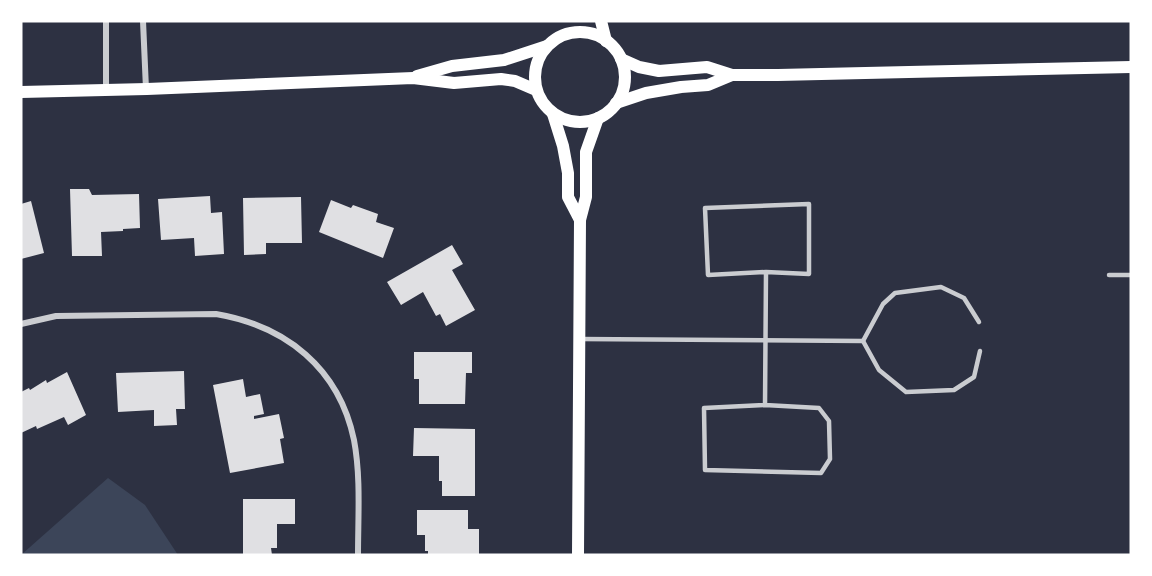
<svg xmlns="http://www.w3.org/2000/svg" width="1152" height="576" viewBox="0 0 1152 576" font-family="'Work Sans',sans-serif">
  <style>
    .green { fill: #3c4559 }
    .building { fill: #e0e0e3 }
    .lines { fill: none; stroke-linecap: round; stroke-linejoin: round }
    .service { stroke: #caccd0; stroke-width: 4.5 }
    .minor { stroke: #caccd0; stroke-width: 6 }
    .secondary { stroke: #fff; stroke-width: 12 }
  </style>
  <rect width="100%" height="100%" fill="#2d3142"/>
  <polygon class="green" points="108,478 145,505 178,555 21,555"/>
  <g class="building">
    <polygon points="70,189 89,189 92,195 139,194 140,228 123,229 123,231 101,232 102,256 72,256"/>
    <polygon points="210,196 211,213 222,212 224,254 195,256 194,238 161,240 158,199"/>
    <polygon points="301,197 302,243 266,243 266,254 244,255 243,198"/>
    <polygon points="331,200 351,208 353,205 378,214 376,222 394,228 383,258 319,232"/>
    <polygon points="31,201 44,253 21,259 21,204"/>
    <polygon points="452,245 463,264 452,270 475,310 446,326 440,314 436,316 423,292 401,305 387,282"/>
    <polygon points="414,352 472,352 472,373 466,373 465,404 419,404 419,379 414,379"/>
    <polygon points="184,371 185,409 176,409 177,425 154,426 154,410 118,412 116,373"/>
    <polygon points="67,372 86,415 68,425 64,417 37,429 36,426 21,433 21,392 29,388 30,390 46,380 47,383"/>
    <polygon points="243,379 246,397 260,394 264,414 254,416 254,419 279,414 284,438 280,439 284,463 230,473 213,385"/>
    <polygon points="414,428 475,429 475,496 442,496 442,481 439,481 439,456 413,456"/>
    <polygon points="243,499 295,499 295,524 277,524 277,548 271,548 272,555 243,555"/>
    <polygon points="417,510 468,510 468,529 479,529 479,555 428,555 428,551 425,551 425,535 417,535"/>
  </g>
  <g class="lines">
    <g class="service">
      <polyline points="1109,275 1131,275"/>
      <polyline points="579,339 863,341"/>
      <polyline points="863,341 879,370 906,392 954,390 974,377 980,351"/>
      <polyline points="863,341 883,304 895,293 941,287 964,298 979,322"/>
      <polyline points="765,405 819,408 829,421 830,459 821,473 705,470 704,408 765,405 766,272 809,274 809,204 705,208 708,275 766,272"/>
    </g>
    <g class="minor">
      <polyline points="106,21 106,89"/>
      <polyline points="143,21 146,89"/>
      <path d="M21 324 56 316 216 314C286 326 339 368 354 440 361 477 358 517 358 555"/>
    </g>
    <g class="secondary">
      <polyline points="601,21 606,41"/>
      <circle cx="580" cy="77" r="45"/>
      <polyline points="621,59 639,67 659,71 707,67 732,75 778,75 1131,67"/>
      <polyline points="417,76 452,66 504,60 547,46"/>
      <polyline points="21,92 147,89 413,78 454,83 501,79 515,81 536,90"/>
      <polyline points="616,103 646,93 681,87 708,85 732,75"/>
      <polyline points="553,114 563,146 568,173 568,197 580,220"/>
      <polyline points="578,555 580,220 586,197 586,152 598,118"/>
    </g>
  </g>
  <rect width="1152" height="576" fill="none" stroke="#ffffff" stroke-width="45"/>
</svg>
